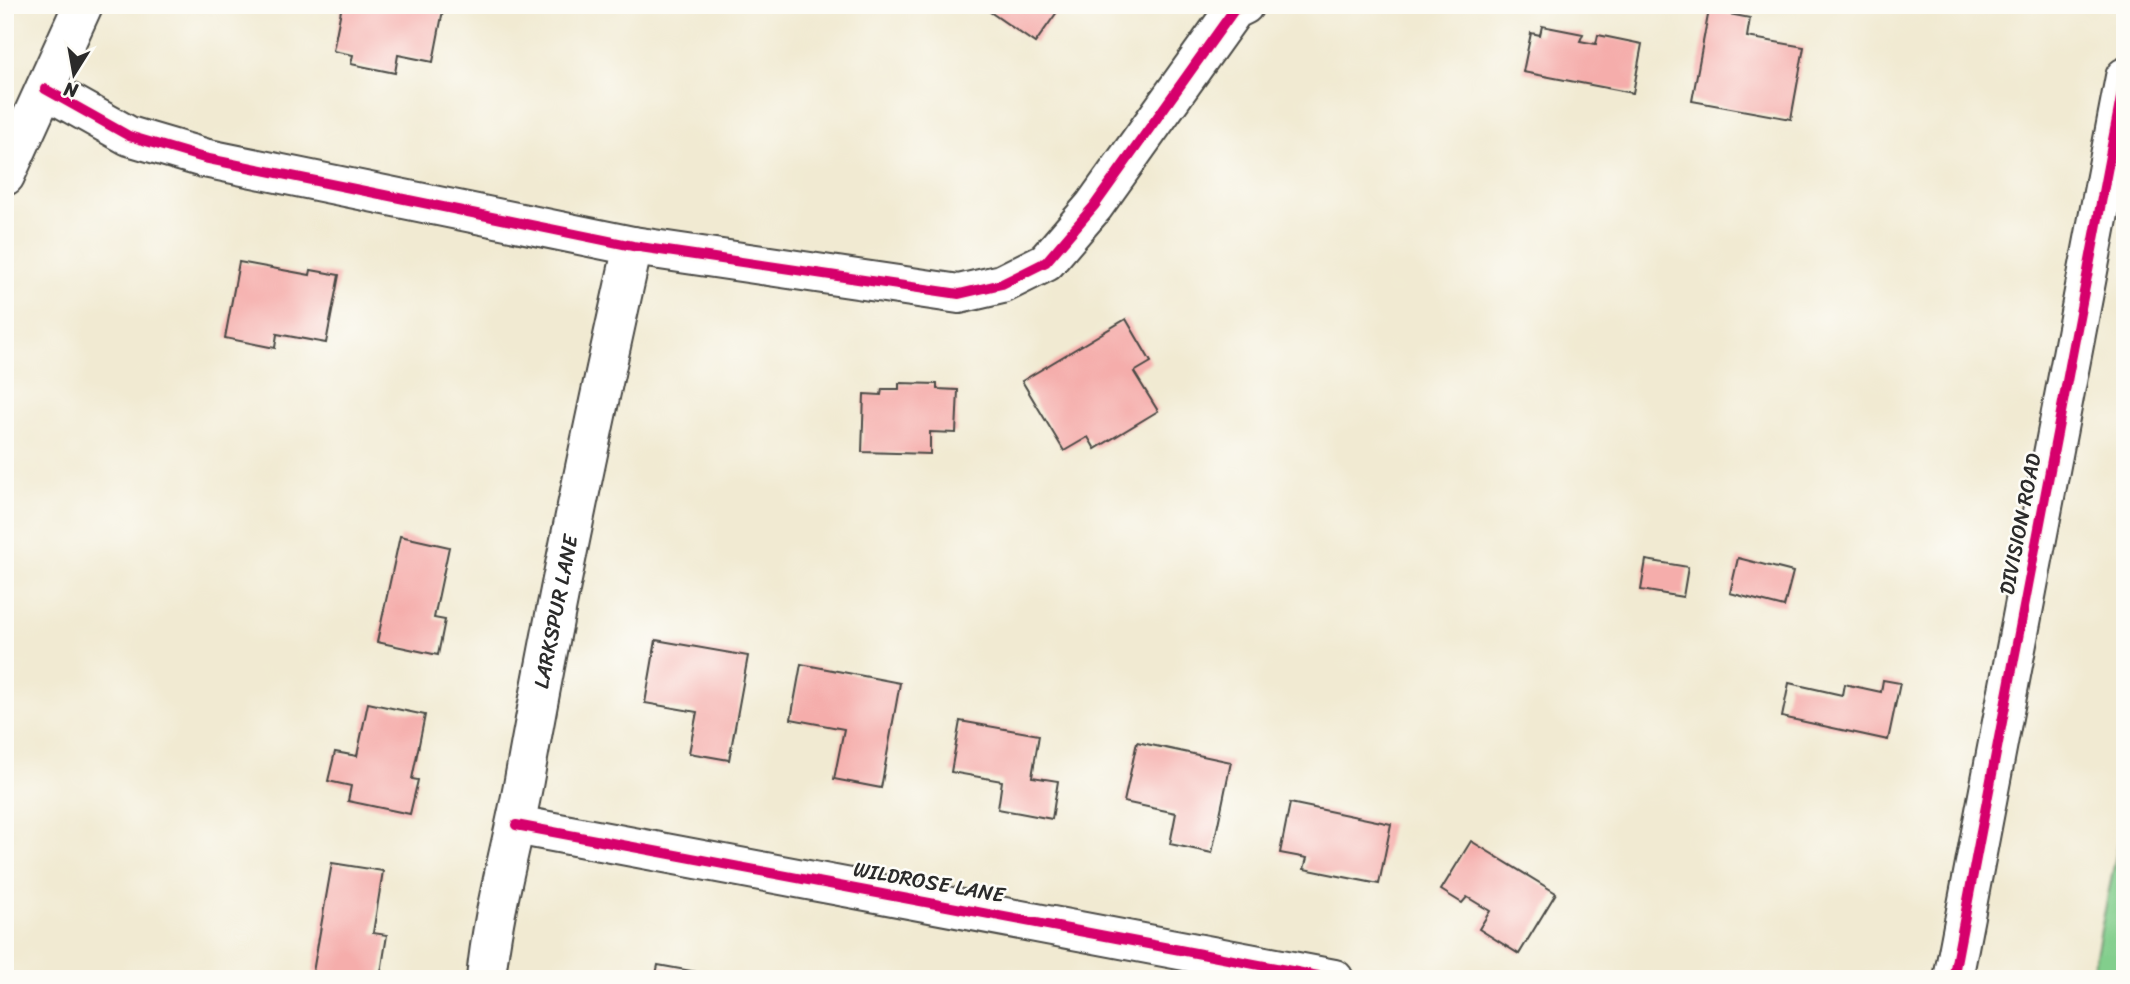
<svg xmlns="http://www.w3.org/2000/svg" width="2130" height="984" viewBox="0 0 2130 984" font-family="Sriracha,sans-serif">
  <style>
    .green { fill: #82ce8c; stroke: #567c5c; stroke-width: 2 }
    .building { fill: #f5adab }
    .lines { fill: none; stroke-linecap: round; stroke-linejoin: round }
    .street-casing { stroke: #494844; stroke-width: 42 }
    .secondary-casing { stroke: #494844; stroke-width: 42 }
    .street { stroke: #fff; stroke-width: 38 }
    .secondary { stroke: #fff; stroke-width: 38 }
    .cycleway-casing { stroke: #fdfcf7; stroke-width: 15 }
    .cycleway { stroke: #d6006c; stroke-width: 10 }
    .labels { text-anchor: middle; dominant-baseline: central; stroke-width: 5; stroke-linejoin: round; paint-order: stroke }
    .street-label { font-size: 21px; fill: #2b2b2b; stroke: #fdfcf7 }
  </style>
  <rect width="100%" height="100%" fill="#fdfcf7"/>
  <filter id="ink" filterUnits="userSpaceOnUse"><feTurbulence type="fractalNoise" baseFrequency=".0143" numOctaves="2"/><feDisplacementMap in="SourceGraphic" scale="14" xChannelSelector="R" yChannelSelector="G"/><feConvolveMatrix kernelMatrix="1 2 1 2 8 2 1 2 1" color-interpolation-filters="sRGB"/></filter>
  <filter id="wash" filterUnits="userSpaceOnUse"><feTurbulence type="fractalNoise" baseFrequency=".00686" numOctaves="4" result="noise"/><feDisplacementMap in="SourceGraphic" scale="28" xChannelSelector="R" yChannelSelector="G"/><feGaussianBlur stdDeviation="1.57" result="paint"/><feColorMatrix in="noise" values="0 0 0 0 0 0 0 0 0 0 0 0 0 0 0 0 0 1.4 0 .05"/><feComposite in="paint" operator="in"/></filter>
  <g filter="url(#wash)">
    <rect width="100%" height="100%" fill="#f1ead2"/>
    <polygon class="green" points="2125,811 2125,979 2091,979"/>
    <g id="blocks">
      <g class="building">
        <polygon points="342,5 444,5 433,62 398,55 395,73 351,64 353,55 333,51"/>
        <polygon points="980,5 1062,5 1035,43"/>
        <polygon points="1709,10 1750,18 1747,37 1804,47 1791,119 1692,101"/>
        <polygon points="1542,26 1583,34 1580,41 1596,44 1598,35 1642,44 1633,93 1523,72 1531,33 1540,35"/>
        <polygon points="239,262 310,275 311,270 339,275 326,343 277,334 275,348 225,338"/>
        <polygon points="1126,319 1151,362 1134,372 1158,411 1095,449 1088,437 1064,451 1022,381"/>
        <polygon points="899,383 937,384 937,389 958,390 956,433 930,432 930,454 862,452 864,394 881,395 882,389 899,389"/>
        <polygon points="400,536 449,547 434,618 445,620 438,655 377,642"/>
        <polygon points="1738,558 1793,572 1784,607 1730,593"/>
        <polygon points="1646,560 1688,567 1683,597 1641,590"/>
        <polygon points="656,640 748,656 729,760 689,753 697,712 645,703"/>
        <polygon points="801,664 900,683 881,788 834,779 844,729 791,719"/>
        <polygon points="1883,680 1900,683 1888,740 1782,717 1789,683 1842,695 1844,684 1881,692"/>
        <polygon points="368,703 425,715 412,779 418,780 410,814 348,801 351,786 328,781 335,752 357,756"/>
        <polygon points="960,721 1039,735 1032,777 1058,781 1052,819 998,809 1002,781 951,772"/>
        <polygon points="1137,742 1231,762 1212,853 1170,844 1176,813 1124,802"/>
        <polygon points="1290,803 1391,824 1379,884 1304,869 1307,858 1280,853"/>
        <polygon points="1471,841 1556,893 1519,954 1479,929 1490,911 1467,897 1462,903 1441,890"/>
        <polygon points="332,863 383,871 373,933 387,935 380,979 353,979 313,972"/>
        <polygon points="658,965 708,974 707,979 655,979"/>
      </g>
    </g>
  </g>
  <g filter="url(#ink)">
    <use href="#blocks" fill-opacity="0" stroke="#494844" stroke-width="2"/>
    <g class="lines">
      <g class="street-casing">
        <g id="street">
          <polyline points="45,89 129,136 204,158 633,246 959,294 1002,284 1046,262 1094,206 1234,10 1244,5"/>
          <polyline points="5,176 83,5"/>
          <polyline points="516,825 1334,979"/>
          <path id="s1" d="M486 979C492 914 511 850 523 786 555 605 593 425 633 246"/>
        </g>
      </g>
      <g class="secondary-casing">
        <polyline id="secondary" points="1953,979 2125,77"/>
      </g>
      <use href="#street" class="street"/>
      <use href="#secondary" class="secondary"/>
      <g class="cycleway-casing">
        <g id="cycleway">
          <polyline points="45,89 129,136 204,158 633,246 959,294 1002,284 1046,262 1094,206 1234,10 1244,5"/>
          <polyline points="516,825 1334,979"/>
          <polyline points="1953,979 2125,77"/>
        </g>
      </g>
      <use href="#cycleway" class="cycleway"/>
    </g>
  </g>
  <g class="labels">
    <g class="street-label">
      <text transform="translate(2020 524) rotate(-79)">DIVISION ROAD</text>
      <text stroke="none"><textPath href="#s1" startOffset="374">LARKSPUR LANE</textPath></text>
      <text transform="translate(929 882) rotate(10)">WILDROSE LANE</text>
    </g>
  </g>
  <rect width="2130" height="984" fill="none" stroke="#fdfcf7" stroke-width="28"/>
  <g transform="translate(74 74) rotate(191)" stroke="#fdfcf7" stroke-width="5" paint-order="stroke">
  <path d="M0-5L12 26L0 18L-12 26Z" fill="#2b2b2b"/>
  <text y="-10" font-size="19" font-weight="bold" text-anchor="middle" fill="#2b2b2b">N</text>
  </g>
</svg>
